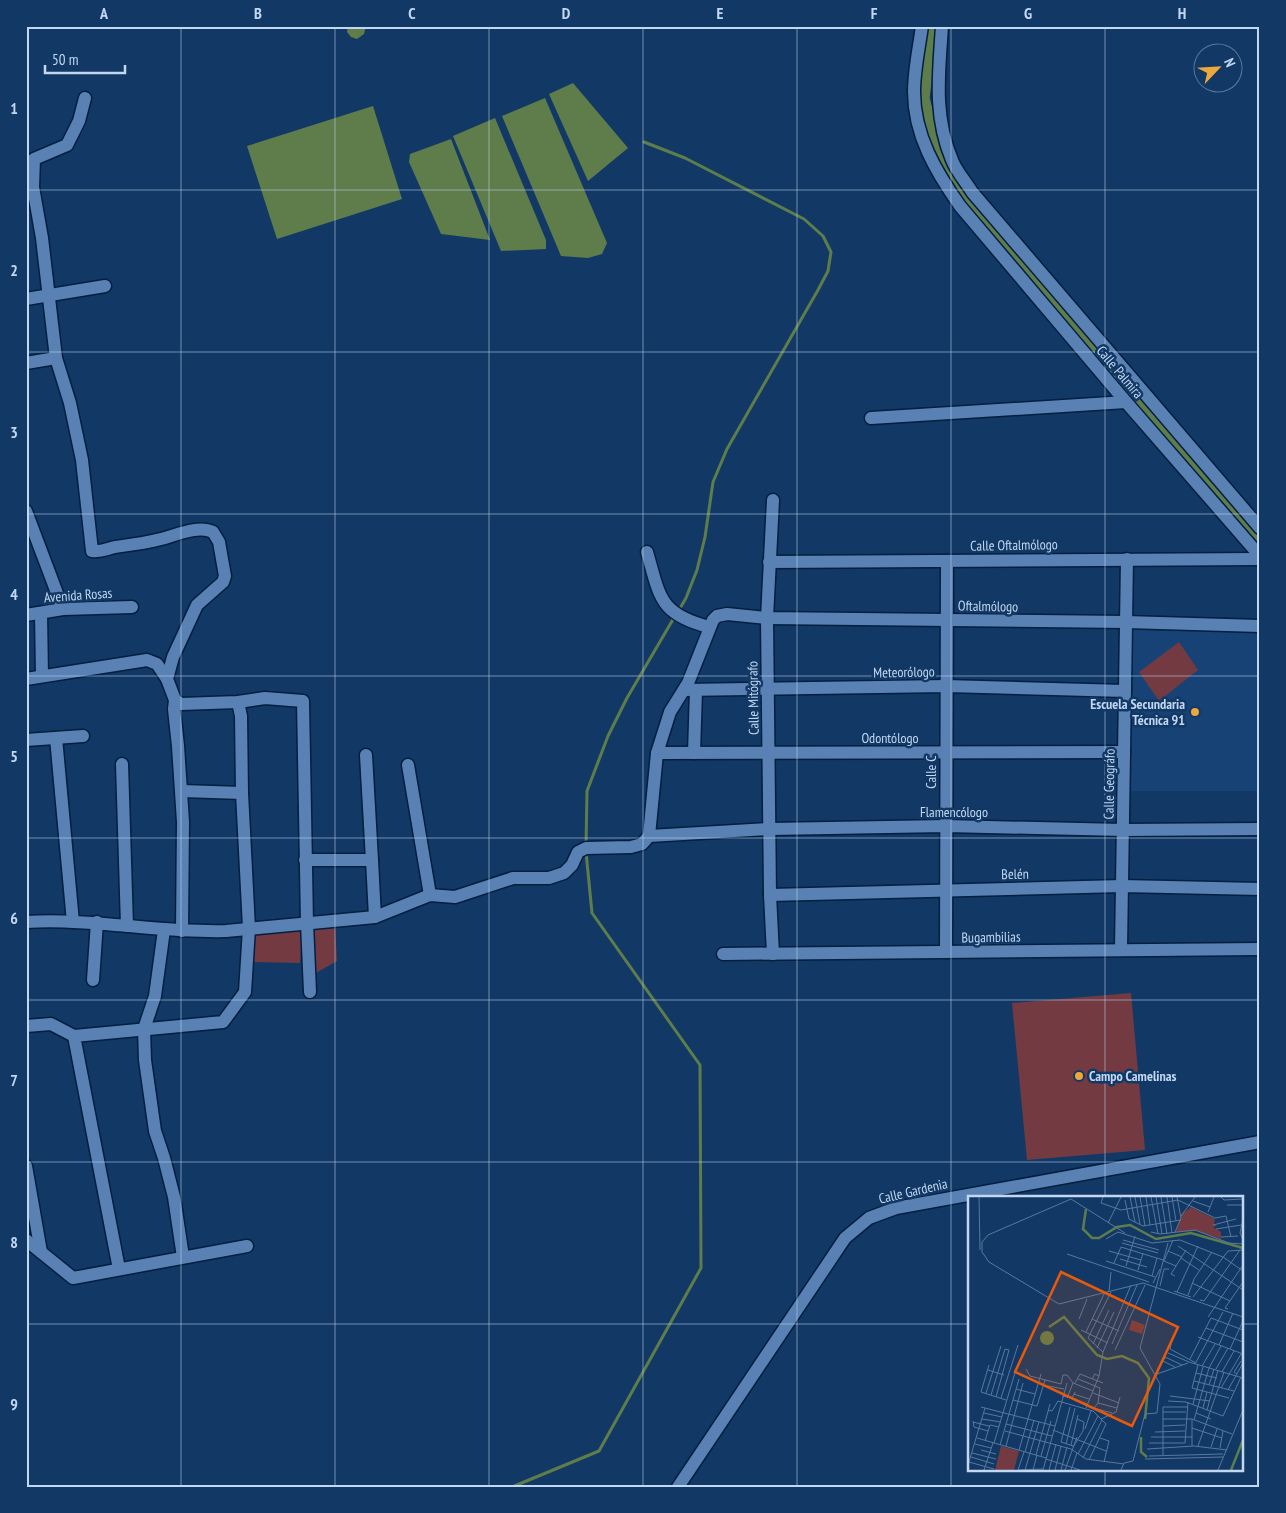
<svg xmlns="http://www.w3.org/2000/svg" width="1286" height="1513" viewBox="0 0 1286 1513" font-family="'PT Sans Narrow',sans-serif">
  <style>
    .built { fill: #164275 }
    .green { fill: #733b41 }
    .water { fill: #5e7d4b }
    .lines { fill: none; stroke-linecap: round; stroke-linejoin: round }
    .stream { stroke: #5e7d4b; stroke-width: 3 }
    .canal { stroke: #5e7d4b; stroke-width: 11 }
    .minor-casing { stroke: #031f40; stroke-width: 15 }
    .minor { stroke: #5981b3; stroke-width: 12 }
    .grid { fill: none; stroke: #c2d7f2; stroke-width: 1; stroke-opacity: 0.55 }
    .poi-dot { fill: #eda83b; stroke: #123965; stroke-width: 2 }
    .labels { text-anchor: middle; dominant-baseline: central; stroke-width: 5; stroke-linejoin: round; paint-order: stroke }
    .street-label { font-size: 14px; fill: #c2d7f2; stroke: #123965 }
    .poi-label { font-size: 14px; font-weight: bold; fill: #c2d7f2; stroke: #123965; text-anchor: end }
    .inset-river { fill: none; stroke: #5e7d4b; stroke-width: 2.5 }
    .inset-road { fill: none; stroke: #58789d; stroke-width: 1 }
    .view { fill: #e8590c; fill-opacity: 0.15; stroke: #e8590c; stroke-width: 2.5 }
    .inset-edge { fill: none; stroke: #c2d7f2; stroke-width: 2.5 }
    .neatline { fill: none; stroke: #c2d7f2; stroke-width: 2 }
    .grid-label { font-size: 16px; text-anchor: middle; font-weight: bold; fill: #c2d7f2 }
  </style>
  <rect width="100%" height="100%" fill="#123965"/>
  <polygon class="built" points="1133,630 1260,632 1260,791 1129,791"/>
  <g class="green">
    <polygon points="1179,642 1198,670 1159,701 1139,672"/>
    <polygon points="313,926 335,926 337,961 314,974"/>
    <polygon points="302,929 300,963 253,962 253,935"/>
    <polygon points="1131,993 1145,1150 1027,1160 1012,1003"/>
  </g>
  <g class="water">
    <polygon points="348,26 366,26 364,34 357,39 351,37 347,32"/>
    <polygon points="573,83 628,148 588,181 549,94"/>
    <polygon points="545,98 607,243 602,254 588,258 561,256 502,116"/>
    <polygon points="373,106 402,199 277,239 247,146"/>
    <polygon points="495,118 546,240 546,249 501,251 453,136"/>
    <polygon points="451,139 490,240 441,234 409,162 410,154"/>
  </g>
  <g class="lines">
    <g class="stream">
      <polyline points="644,142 685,158 804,219 823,236 831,252 828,271 818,290 727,449 713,482 705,537 697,570 686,598 679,610"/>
      <polyline points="586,846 587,791 608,736 627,698 675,616"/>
      <polyline points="512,1487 599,1451 701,1268 700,1065 592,913 586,852"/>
    </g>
    <polyline class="canal" points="933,26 924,98 942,166 974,211 1260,543"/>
    <g class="minor-casing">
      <g id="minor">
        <path d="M922 26C919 48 914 70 914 92 914 135 936 172 960 206L1126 402 1260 556"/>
        <path d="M942 26C939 73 933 115 952 160 956 171 966 182 972 192L1260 528"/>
        <path d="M85 98 79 121 67 145 34 159 33 187 42 238 56 358 70 403 82 460 92 551C102 552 106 549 115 547 130 545 146 543 161 539 177 535 198 525 213 532L219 542 225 576 223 582 197 605 173 657 167 679 175 700 174 709 178 746 183 822 182 931"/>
        <polyline points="26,299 105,286"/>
        <polyline points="26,363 56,358"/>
        <polyline points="871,418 1126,402"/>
        <polyline points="26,511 63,609"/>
        <path d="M647 552C660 597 659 614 709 627"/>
        <polyline points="769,562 1260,559"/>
        <polyline points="41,613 42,676"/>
        <polyline points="26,615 63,609 132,607"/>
        <polyline points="26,679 147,660 157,664 167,679"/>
        <polyline points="684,690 946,686 1125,691"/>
        <polyline points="175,700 181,704 238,702 265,698 303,701 307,923 310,992"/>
        <polyline points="56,738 73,922"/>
        <polyline points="26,740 83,736"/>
        <polyline points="657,753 1124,752"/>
        <polyline points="694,753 696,690"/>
        <polyline points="366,755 372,860"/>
        <polyline points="122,764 127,926"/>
        <polyline points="408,765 430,895"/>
        <polyline points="182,791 242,793"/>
        <polyline points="649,836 770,829 946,826 1123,830 1260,829"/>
        <polyline points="305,860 372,860 375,917 430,895 455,897 513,878 549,878 564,873 572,865 578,852 586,848 631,847 642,844 649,836 657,753 670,712 688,683 713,620 717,616 727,614 767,618 1126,622 1260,626"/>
        <polyline points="770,895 1122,886 1260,889"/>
        <path d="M26 922C93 918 159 933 226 931L375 917"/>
        <polyline points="164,930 155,996 144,1029 145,1060 155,1131 164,1158 174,1197 183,1257"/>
        <polyline points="1121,949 1127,559"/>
        <polyline points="946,952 947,561"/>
        <polyline points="723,954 1260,949"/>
        <polyline points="773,954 770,895 767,618 773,500"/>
        <polyline points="93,980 97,922"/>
        <polyline points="26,1026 51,1024 74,1036"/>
        <polyline points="26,1166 41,1252"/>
        <polyline points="26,1240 73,1278 247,1246"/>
        <polyline points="119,1269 74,1036 223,1022 245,992 249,928 242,793 241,716 238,702"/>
        <polyline points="678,1487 845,1238 869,1218 896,1208 1260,1142"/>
      </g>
    </g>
    <use href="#minor" class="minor"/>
  </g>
  <path class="grid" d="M181 26V1487M335 26V1487M489 26V1487M643 26V1487M797 26V1487M951 26V1487M1105 26V1197M26 190H1260M26 352H1260M26 514H1260M26 676H1260M26 838H1260M26 1000H1260M26 1162H1260M26 1324H970M1242 1324H1260M1105 1469V1487"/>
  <g class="poi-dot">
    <circle cx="1195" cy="712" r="5"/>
    <circle cx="1079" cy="1076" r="5"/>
  </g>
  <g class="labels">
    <g class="street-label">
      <text transform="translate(1120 372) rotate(50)">Calle Palmira</text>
      <text transform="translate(1014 545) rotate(-1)">Calle Oftalmólogo</text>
      <text transform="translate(78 595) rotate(-4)">Avenida Rosas</text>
      <text transform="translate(988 606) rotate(1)">Oftalmólogo</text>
      <text transform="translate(904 672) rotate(-1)">Meteorólogo</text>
      <text transform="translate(753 698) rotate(-91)">Calle Mitógrafo</text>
      <text x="890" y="738">Odontólogo</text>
      <text transform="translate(931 772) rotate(-90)">Calle C</text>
      <text transform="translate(1109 784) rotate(-89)">Calle Geográfo</text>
      <text x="954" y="812">Flamencólogo</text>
      <text transform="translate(1015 874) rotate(-1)">Belén</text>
      <text transform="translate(991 937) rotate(-1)">Bugambilias</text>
      <text transform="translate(913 1191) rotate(-13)">Calle Gardenia</text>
    </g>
    <g class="poi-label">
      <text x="1185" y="704">Escuela Secundaria<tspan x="1185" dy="16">Técnica 91</tspan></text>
      <text x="1089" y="1076" text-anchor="start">Campo Camelinas</text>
    </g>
  </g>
  <g transform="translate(968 1196)">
    <rect width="275" height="275" fill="#123965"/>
    <path d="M223 11 247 23 246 28 249 30 245 31 253 36V43L229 35 208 36 213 19ZM164 124 177 129 174 138 161 134ZM33 250 51 255 46 274H27Z" fill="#733b41"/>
    <path d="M72 142a7 7 0 1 1 14 0a7 7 0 1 1-14 0Z" fill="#5e7d4b"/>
    <path class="inset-river" d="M118 13 115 33 124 42H131L149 31 162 29 188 43 223 37 275 52M81 131 96 121 129 159 139 163 154 160 170 167 181 182 177 223M173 241V256L179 261M263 274 275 244"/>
    <path class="inset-road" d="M11 1 12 54M135 1 133 7 153 14 210 4 247 22 258 20 263 41M162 1 167 26M167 1 172 28M172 1 177 30M178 1 182 29M183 1 190 38M188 1 194 38M193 1 199 38M199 1 204 37M204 1 208 25M253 1 256 4 274 3M157 4 161 23 175 30 213 24M225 5 242 11M259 9H275M240 16 246 1M213 20 227 1M275 23 272 37 275 44M140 27 153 1M245 29 268 23M248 33 273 29M183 36 192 38 227 34 261 47 275 48M207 36 213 22 209 1M157 37 103 3 20 39 14 46V56L21 66 91 108 175 87 275 121M253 41 270 40M138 43 150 36 184 47 212 44 255 61 275 75M155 44 191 54M205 44 196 65 208 70M154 47 190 57M210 50 275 94M141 55 173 64M200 55 214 61M99 58 181 86M213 62 231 74M152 63 179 71M138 65 187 81M146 67 153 51 195 64M158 70 167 40M170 74 175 57M184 80 189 62M207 80 203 78 218 54M185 87 192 73M224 87 262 105M192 90 196 73H201M141 95 143 76M206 95 223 101M209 96 230 50M220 99 226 83 244 56M225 101 260 55 275 54M232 104 236 105 272 54M260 113 257 112 275 86M240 121 275 69M111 123 119 103M124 123 151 135M238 132 275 146M113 134 140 147M118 136 136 98M230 141 275 158M125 148 141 114M144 148 169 89M203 148 202 153 228 167M251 149 265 117M129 152 146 116M262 153 275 125M147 154 177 89M135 156 120 142 143 96M200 157 221 166 275 182M222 163 243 122 275 134M227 168 255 116M21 169 13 196 38 204M230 169 224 192 261 202M234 170 247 148M207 171 195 165 197 161 214 169M58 173 62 180 93 188 95 179H99L105 187 125 195M248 173 260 152M20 174 36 179M254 176 266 155M228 177 249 182M189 178 220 167M269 178 266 176 273 165M110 183 132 192 130 207 149 212M124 183 127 178 131 180 135 156 163 89M226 185 266 195M107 187 112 178 135 187M75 189 96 193M241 189 246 173M253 192 273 158M48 193 67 198M260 194 275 167M18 197 33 150M125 197 151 207M106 198 121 203M23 199 37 153 41 154 28 201M94 200 104 202 107 196M202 200 242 205M33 202 50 149M99 202 105 187M104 202 119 208M45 204 69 210 77 184M200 205 218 206 255 220 273 181M130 207 126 212 144 217M225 208 235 171M13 211 87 230M102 211 93 246 105 250M118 212 131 180M235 212 239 196M80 214 84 215 90 205 125 215 138 228 121 264M239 214 250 174M195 216H218M16 217 34 221M228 217 243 223M14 223 33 226M133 223 148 216 152 201M195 223H224L264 238M226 224 241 172 253 150M5 225 6 231 20 235M5 226 21 230M38 228 84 240M195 230 217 229M224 232 254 242M117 233 123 215M85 234 138 255M37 235 103 253 118 263 156 268M187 236 217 235M183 241H224M9 242 78 262M132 242 141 245 136 266M17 245 22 229 31 231M26 247 49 170M181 247H217L220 206M7 248 23 252M98 248 107 212M32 249 51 183M103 249 110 219M38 250 55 187M224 250V223M230 250 256 176M105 251 115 235 116 226 109 223M243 251 249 233M252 252 255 235M179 253 226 250 259 254M13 254 28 258M51 254 73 178M57 256 66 224M4 257 28 263M62 257 71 226M110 258 130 220M68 259 82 208M195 259V211H219M73 260 83 225M181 260 255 258M3 261 26 268M115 262 134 224M78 263 112 274M177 263 255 261M1 266 26 273M0 269 17 212M16 274 25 247M50 274 75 273M50 274 56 256M57 274 62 257M65 274 69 259M75 274 99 187M81 274 88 248M87 274 93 250M93 274 99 251M97 274 109 241M103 274 109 257M153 274 156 267 165 265 177 218 189 217 192 188 172 152 200 47M250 274 275 214"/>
    <path class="view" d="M93 76 210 131 164 230 47 176Z"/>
    <rect width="275" height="275" class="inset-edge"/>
  </g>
  <rect width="1286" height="1513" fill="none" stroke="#123965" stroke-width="55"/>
  <g transform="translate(1218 68) rotate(65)"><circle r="24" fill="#123965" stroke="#58789d"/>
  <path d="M0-4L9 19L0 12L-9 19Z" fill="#eda83b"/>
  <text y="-8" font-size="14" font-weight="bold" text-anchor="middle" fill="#c2d7f2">N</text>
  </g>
  <path d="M45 65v8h80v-8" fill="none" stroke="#c2d7f2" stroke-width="2.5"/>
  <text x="52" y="65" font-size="15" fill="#c2d7f2" stroke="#123965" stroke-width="4" paint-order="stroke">50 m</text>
  <rect x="28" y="28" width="1230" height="1458" class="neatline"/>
  <g class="grid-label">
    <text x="104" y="19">A</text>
    <text x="258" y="19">B</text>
    <text x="412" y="19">C</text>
    <text x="566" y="19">D</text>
    <text x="720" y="19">E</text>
    <text x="874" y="19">F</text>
    <text x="1028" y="19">G</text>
    <text x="1182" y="19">H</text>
    <text x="14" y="114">1</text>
    <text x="14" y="276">2</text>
    <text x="14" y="438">3</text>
    <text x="14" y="600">4</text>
    <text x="14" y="762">5</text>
    <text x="14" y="924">6</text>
    <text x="14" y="1086">7</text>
    <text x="14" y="1248">8</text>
    <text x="14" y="1410">9</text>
  </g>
</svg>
